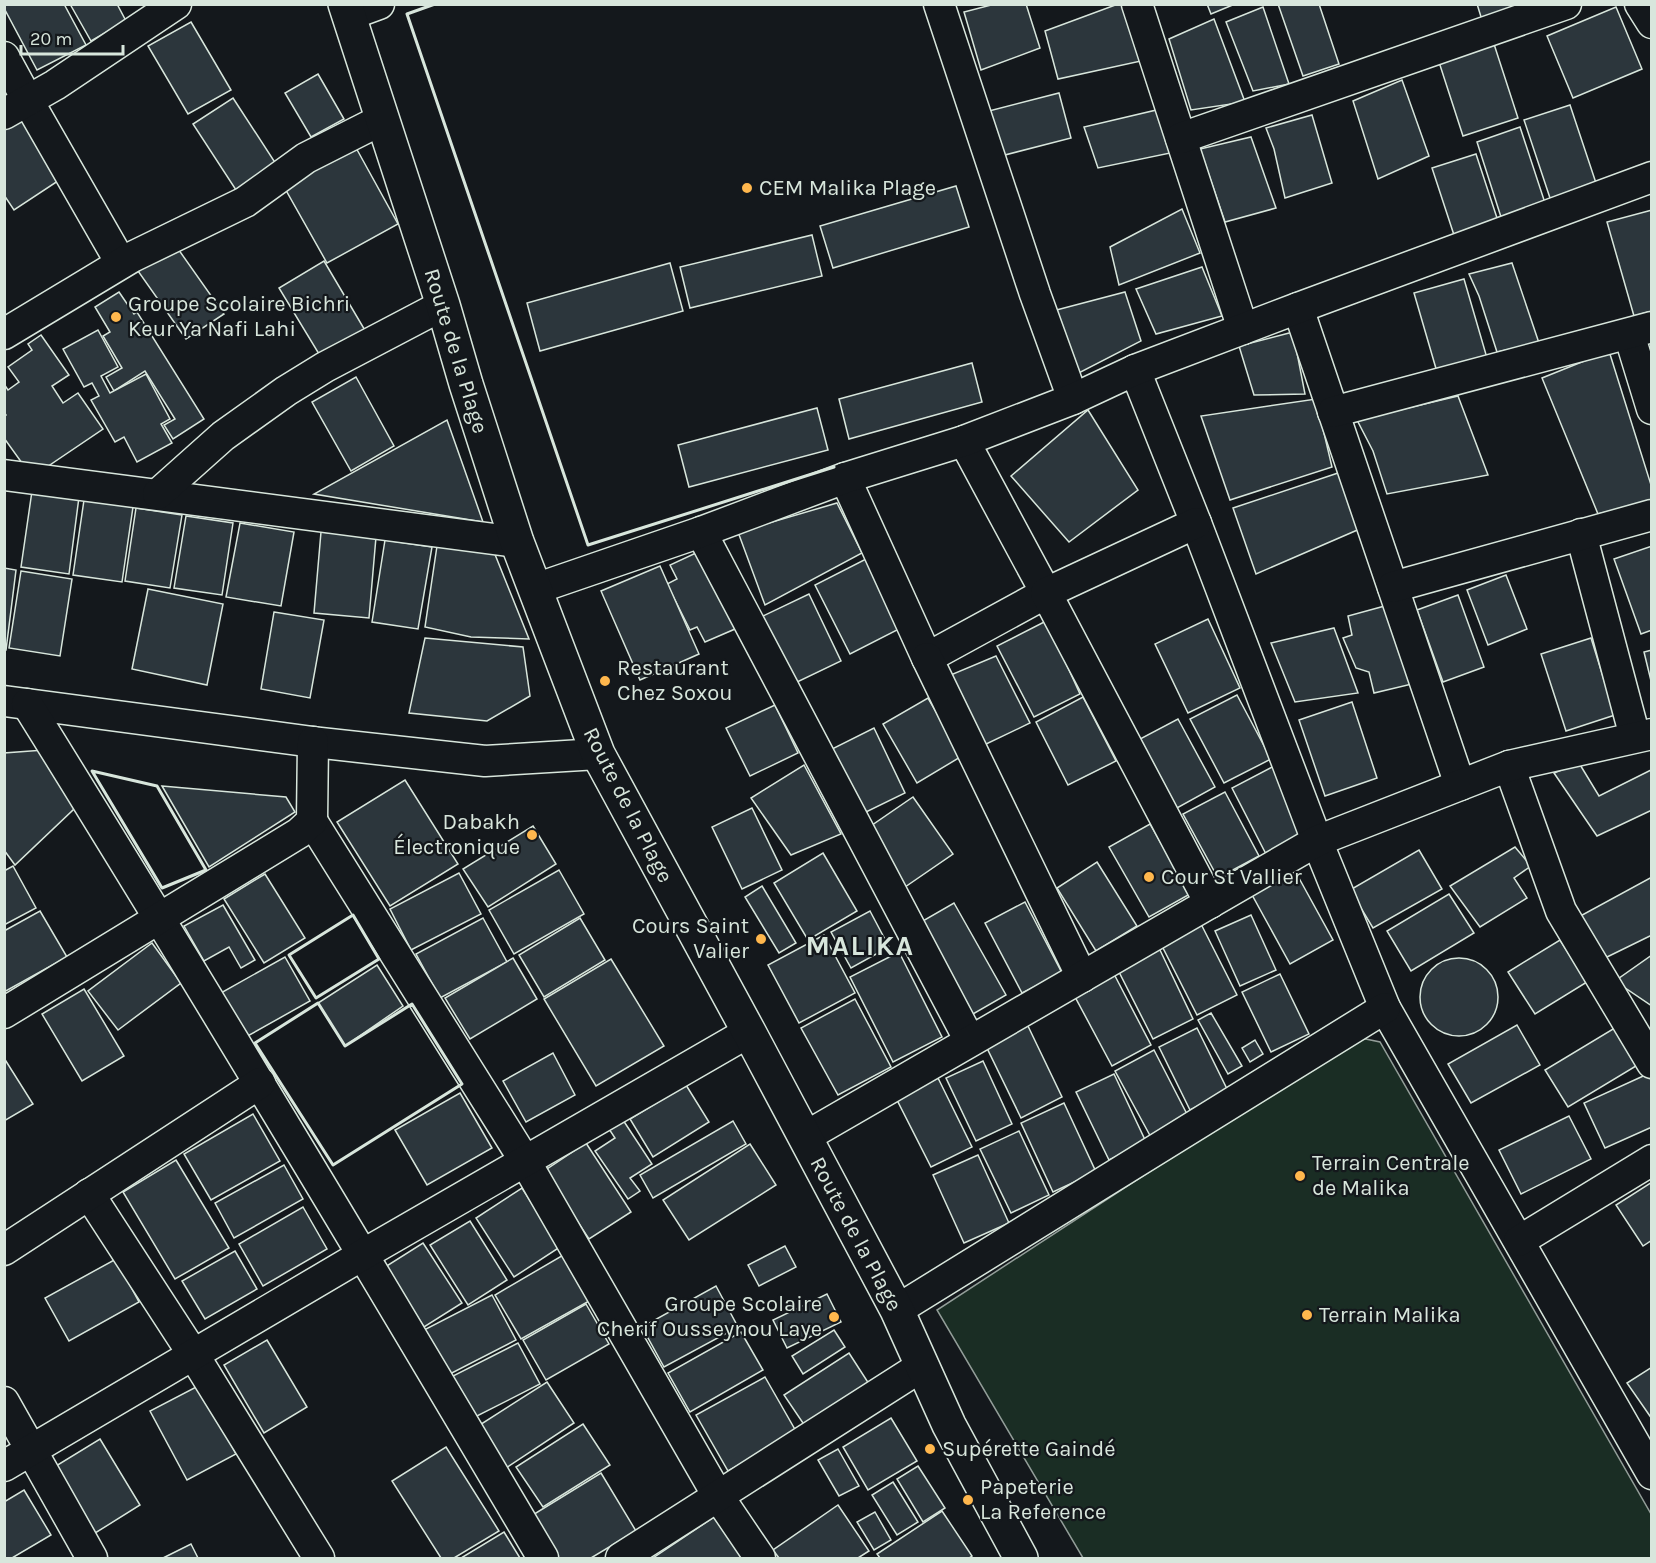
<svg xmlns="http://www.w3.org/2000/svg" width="1656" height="1563" viewBox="0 0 1656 1563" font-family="Karla,sans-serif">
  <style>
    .garden { fill: #1a2d24; stroke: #939e99; stroke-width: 1.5 }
    .building { fill: #2c363c; stroke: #d8e6dc; stroke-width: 1.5 }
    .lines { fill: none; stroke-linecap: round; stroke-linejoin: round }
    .street-casing { stroke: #d8e6dc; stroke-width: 33 }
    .secondary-casing { stroke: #d8e6dc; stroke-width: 36 }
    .street { stroke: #14181c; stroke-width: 30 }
    .secondary { stroke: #14181c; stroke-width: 33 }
    .wall { stroke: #d8e6dc; stroke-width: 3 }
    .poi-dot { fill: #ffb74d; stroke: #14181c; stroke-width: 2 }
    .labels { text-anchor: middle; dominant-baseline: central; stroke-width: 4.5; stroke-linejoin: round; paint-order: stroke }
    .poi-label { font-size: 22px; fill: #d8e6dc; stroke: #14181c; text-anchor: start }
    .street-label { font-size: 22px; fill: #d8e6dc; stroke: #14181c }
    .district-label { font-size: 28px; font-weight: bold; letter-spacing: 1.5px; fill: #d8e6dc; stroke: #14181c }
  </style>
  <rect width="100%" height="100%" fill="#14181c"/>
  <polygon class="garden" points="1356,1037 1380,1042 1651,1514 1651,1558 1083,1558 937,1310"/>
  <g class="building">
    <polygon points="4,4 64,4 86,45 37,70 4,8"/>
    <polygon points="70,4 117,4 126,21 91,41"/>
    <polygon points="995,4 1026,4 1040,48 981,70 964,12"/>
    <polygon points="1118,4 1123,4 1141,61 1058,79 1045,31"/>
    <polygon points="1207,4 1235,4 1211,14"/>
    <polygon points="1278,4 1319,4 1339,64 1303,76"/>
    <polygon points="1477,4 1525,4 1482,20"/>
    <polygon points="1263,7 1289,84 1253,91 1226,22"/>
    <polygon points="1616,7 1642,69 1573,98 1547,36"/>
    <polygon points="1214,19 1245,102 1191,110 1169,39"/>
    <polygon points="191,22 231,90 188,114 148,46"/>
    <polygon points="1493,41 1518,118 1463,136 1438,59"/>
    <polygon points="318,74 344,119 311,137 285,93"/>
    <polygon points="1402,80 1429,156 1378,179 1353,101"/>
    <polygon points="1059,93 1071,138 997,157 985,112"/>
    <polygon points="233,98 276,164 236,190 193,124"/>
    <polygon points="1570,105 1597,186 1551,201 1524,120"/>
    <polygon points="1165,108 1180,151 1098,168 1084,127"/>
    <polygon points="21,114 64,177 14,210 4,195 4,125"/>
    <polygon points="1312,115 1332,183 1285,198 1274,149 1266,128"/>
    <polygon points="1520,127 1545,203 1501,217 1477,142"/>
    <polygon points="1251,137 1276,208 1225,222 1200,149"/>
    <polygon points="355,146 398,224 327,263 283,185"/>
    <polygon points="1476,154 1498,221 1454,235 1432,168"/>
    <polygon points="956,186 969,227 833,268 820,226"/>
    <polygon points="1182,209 1200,253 1119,285 1110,247"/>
    <polygon points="1652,210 1652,311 1634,316 1607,222"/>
    <polygon points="812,235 822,276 690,308 680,267"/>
    <polygon points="176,246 224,314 186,339 138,271"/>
    <polygon points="324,261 366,332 322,359 279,288"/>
    <polygon points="670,263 683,311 540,351 527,303"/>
    <polygon points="1512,263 1539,343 1497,352 1479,296 1469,274"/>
    <polygon points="1202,267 1222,316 1156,334 1136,289"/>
    <polygon points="1464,279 1487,358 1437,372 1414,293"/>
    <polygon points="119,292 134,314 137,312 204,419 173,439 164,425 175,419 145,371 114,391 106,377 122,368 103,336 110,332 95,307"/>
    <polygon points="1125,292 1141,341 1071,377 1045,313"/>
    <polygon points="98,330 118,367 101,376 110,393 146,374 170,419 161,424 172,443 137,462 124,437 115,442 91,400 99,396 92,383 84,387 63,349"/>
    <polygon points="1293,332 1305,394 1254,395 1239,346"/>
    <polygon points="41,335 69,375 52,386 63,403 78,393 103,429 32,477 4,438 4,416 6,415 4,412 4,384 8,390 19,382 8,367 32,350 28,344"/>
    <polygon points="1609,351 1652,488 1652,501 1598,514 1542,378"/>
    <polygon points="972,363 982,402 849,439 839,399"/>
    <polygon points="356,377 394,446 351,471 312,402"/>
    <polygon points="1458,396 1488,475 1387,494 1373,451 1357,420"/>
    <polygon points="1316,399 1332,467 1230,500 1201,416"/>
    <polygon points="817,408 828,450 689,487 678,445"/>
    <polygon points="1088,410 1138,490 1069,542 1011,476"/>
    <polygon points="447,420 483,522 314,494"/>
    <polygon points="1341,472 1362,528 1256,574 1233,508"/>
    <polygon points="32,491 79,497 69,574 21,567"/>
    <polygon points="84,500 133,507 122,582 73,575"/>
    <polygon points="837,503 862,553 765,605 738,532"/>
    <polygon points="136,508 182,515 170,588 125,581"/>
    <polygon points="186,516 233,523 222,595 174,588"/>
    <polygon points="240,523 294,532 281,606 226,597"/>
    <polygon points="321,532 376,537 369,618 314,613"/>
    <polygon points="385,540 432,547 418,629 372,622"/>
    <polygon points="437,546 494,552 529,639 471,637 425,627"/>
    <polygon points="1652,546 1652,630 1641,634 1614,559"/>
    <polygon points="698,552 735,629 705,642 697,627 690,630 667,584 677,579 670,565"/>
    <polygon points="866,559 901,628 850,654 815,585"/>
    <polygon points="660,566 699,654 640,680 601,591"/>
    <polygon points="4,568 16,570 6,650 4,650"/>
    <polygon points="21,571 72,579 60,656 9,648"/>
    <polygon points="1506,575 1527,629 1488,645 1467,590"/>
    <polygon points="148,589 223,604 207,685 132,669"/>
    <polygon points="809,594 841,661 793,684 761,617"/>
    <polygon points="1458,595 1484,667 1443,682 1417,610"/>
    <polygon points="1392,604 1412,684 1374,693 1369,672 1356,668 1343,638 1352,635 1348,616"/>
    <polygon points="274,612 324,620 310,698 261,689"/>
    <polygon points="1050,619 1050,628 1080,694 1034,717 997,646"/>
    <polygon points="1208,619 1240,688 1188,713 1155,644"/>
    <polygon points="1334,628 1358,693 1295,702 1271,643"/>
    <polygon points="425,638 523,647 530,696 487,721 409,713"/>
    <polygon points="1591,638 1615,715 1566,731 1541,654"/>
    <polygon points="1652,650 1652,685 1644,652"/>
    <polygon points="996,656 1030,723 982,746 941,679"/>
    <polygon points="1237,695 1271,759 1224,783 1190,719"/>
    <polygon points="1083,697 1116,761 1068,785 1036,722"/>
    <polygon points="928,698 962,756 917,783 883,724"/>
    <polygon points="1352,702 1377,778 1325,796 1299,720"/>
    <polygon points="775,705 798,753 750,776 726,728"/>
    <polygon points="1178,719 1215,787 1177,808 1140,739"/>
    <polygon points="874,728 905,793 864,813 832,749"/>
    <polygon points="44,750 74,809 15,865 4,850 4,753"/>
    <polygon points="1579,763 1599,796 1651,770 1652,810 1597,836 1554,773"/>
    <polygon points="804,765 841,834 791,855 751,798"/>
    <polygon points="1274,766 1309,834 1267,856 1232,788"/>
    <polygon points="405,780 458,864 390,906 337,822"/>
    <polygon points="162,786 286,797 295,812 209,867"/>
    <polygon points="1225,792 1259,856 1218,878 1183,814"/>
    <polygon points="913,797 953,854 905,887 865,830"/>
    <polygon points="752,808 782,870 742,889 712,827"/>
    <polygon points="1150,824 1190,894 1149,917 1109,847"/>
    <polygon points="533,826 556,864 488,907 463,869"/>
    <polygon points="1515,847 1531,866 1514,878 1527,898 1480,927 1450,886"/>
    <polygon points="1419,850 1442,889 1373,928 1350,890"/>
    <polygon points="823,853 857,911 808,940 774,883"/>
    <polygon points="1097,862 1137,926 1096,951 1057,888"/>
    <polygon points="13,866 36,908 4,925 4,871"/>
    <polygon points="1294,869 1333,940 1290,964 1251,893"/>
    <polygon points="559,870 584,914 514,954 489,910"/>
    <polygon points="459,873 481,914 411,950 390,909"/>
    <polygon points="265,874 305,938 264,963 224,899"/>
    <polygon points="1652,877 1652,935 1607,957 1585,935 1573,920"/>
    <polygon points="762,886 796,943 779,953 745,897"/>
    <polygon points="1449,894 1474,933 1411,971 1387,931"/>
    <polygon points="1025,902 1062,973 1022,993 985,923"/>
    <polygon points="954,903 1006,995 973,1014 921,922"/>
    <polygon points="223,905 255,960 241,968 229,947 204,961 184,926"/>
    <polygon points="40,911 67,957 4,992 4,931"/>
    <polygon points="870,911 889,947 851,968 831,932"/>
    <polygon points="1251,915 1276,970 1240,986 1215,931"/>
    <polygon points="483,918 507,962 440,998 416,954"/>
    <polygon points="580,918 605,960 544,997 519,955"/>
    <polygon points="1201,924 1237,995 1197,1015 1161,944"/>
    <polygon points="824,935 855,993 799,1023 768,965"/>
    <polygon points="1560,940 1587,982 1535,1014 1508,972"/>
    <polygon points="152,943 181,983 118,1030 88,991"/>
    <polygon points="1159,948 1193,1019 1153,1039 1117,968"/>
    <polygon points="899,952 942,1037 893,1062 850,977"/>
    <polygon points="1652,955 1652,1006 1615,981"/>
    <polygon points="285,957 310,1001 244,1038 219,994"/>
    <polygon points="513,958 537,999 470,1039 445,998"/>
    <circle cx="1459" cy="997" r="39"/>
    <polygon points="611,959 664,1046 596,1086 544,999"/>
    <polygon points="377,965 403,1006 345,1046 318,1003"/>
    <polygon points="1114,974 1151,1045 1112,1066 1074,995"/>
    <polygon points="1280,974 1309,1034 1271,1052 1242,992"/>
    <polygon points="84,989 124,1056 82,1081 42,1014"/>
    <polygon points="855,999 891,1067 838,1095 801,1028"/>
    <polygon points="1211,1013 1242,1066 1228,1074 1198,1020"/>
    <polygon points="1027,1024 1062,1097 1021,1118 985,1044"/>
    <polygon points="1517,1025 1540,1065 1471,1103 1448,1064"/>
    <polygon points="1618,1026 1641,1063 1568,1107 1545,1070"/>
    <polygon points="1197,1028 1228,1091 1190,1110 1159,1047"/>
    <polygon points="1255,1040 1263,1054 1250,1062 1242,1048"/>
    <polygon points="1154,1050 1190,1120 1153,1141 1115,1071"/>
    <polygon points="553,1053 575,1095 526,1122 503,1081"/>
    <polygon points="4,1058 33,1104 4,1121"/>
    <polygon points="983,1061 1012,1124 976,1141 946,1078"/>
    <polygon points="1652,1072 1652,1127 1605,1148 1584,1103"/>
    <polygon points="1114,1074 1146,1142 1109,1160 1076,1092"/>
    <polygon points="938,1078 972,1147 931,1167 896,1098"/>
    <polygon points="686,1085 709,1122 653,1157 630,1119"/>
    <polygon points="460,1093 492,1148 427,1185 395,1130"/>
    <polygon points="1064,1103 1096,1172 1053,1192 1021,1123"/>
    <polygon points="253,1114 280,1161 211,1200 184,1154"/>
    <polygon points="1569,1116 1591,1159 1521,1194 1499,1150"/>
    <polygon points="623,1120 652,1164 630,1178 640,1191 628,1199 595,1151 615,1138 609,1129"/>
    <polygon points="733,1121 746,1144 653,1198 640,1175"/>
    <polygon points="1019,1131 1049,1195 1011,1213 980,1149"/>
    <polygon points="586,1143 631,1212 589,1239 544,1171"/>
    <polygon points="750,1144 776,1185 689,1240 663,1200"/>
    <polygon points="978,1155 1009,1223 964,1243 933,1175"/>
    <polygon points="176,1160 229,1248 175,1279 123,1192"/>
    <polygon points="284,1165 303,1199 234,1238 215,1203"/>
    <polygon points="1652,1182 1652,1240 1643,1246 1616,1205"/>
    <polygon points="522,1188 560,1247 514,1277 476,1218"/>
    <polygon points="303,1207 327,1249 263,1286 239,1244"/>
    <polygon points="470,1221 507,1280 468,1305 430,1245"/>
    <polygon points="423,1243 462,1303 424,1327 385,1267"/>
    <polygon points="785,1246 796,1267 759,1286 748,1265"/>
    <polygon points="235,1251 257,1289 205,1319 182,1281"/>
    <polygon points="565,1254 591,1300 521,1339 495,1295"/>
    <polygon points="116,1259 139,1302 69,1341 45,1298"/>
    <polygon points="716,1286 738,1327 664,1367 642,1327"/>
    <polygon points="827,1294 841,1322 787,1348 773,1320"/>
    <polygon points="492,1295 516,1340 446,1376 422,1331"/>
    <polygon points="586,1304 609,1344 546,1380 523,1340"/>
    <polygon points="834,1330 845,1347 803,1374 792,1356"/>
    <polygon points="741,1332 763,1370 690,1412 668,1373"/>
    <polygon points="267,1340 307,1407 264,1433 224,1365"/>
    <polygon points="518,1343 540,1384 471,1419 449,1378"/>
    <polygon points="849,1353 871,1387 807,1429 784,1395"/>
    <polygon points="1652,1367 1652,1419 1627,1383"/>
    <polygon points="765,1377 797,1433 728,1471 696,1415"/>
    <polygon points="547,1382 574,1423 503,1470 475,1428"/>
    <polygon points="200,1385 236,1454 187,1480 150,1411"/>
    <polygon points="891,1418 917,1461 868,1490 843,1447"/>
    <polygon points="583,1424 610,1465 543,1507 516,1467"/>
    <polygon points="100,1439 140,1505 92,1535 51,1469"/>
    <polygon points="446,1447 499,1531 454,1558 441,1558 392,1481"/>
    <polygon points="838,1449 859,1486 839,1496 818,1460"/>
    <polygon points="918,1466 945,1508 923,1522 897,1479"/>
    <polygon points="601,1473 636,1531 591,1558 558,1558 531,1516"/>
    <polygon points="893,1482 918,1522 897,1535 872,1495"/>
    <polygon points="24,1490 51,1535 12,1558 4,1558 4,1502"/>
    <polygon points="838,1505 869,1551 858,1558 779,1558 773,1550"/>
    <polygon points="942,1511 972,1556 969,1558 880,1558 877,1554"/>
    <polygon points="875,1512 891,1540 874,1550 857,1522"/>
    <polygon points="714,1517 742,1558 653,1558"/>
    <polygon points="504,1532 520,1558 461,1558"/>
    <polygon points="191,1544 198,1558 163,1558"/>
  </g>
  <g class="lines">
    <g class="street-casing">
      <g id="street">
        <polyline points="939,4 1035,294 1073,399"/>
        <polyline points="1137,4 1243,329"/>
        <polyline points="1640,4 1652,23"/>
        <polyline points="349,15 379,4"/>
        <polyline points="4,57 28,101 121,263"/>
        <polyline points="4,114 55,85 176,4"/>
        <polyline points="1181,138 1566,4"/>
        <polyline points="1298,308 1460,785"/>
        <polyline points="4,334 132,257 245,202 306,158 383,119"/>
        <polyline points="1629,334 1652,409"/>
        <polyline points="1135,370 1196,523 1317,841 1385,1008 1652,1474"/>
        <polyline points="1333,412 1652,327"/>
        <polyline points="4,475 517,542"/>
        <polyline points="845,478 927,658 1046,593 964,441"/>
        <polyline points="158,494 223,436 286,391 325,367 443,305"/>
        <polyline points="1196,523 1046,593 1210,903"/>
        <polyline points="701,532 970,1041"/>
        <polyline points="1581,534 1635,737"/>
        <polyline points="1393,587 1652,515"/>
        <polyline points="535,589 701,532 845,478 964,441 1073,399 1135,370 1298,308 1652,177"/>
        <polyline points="927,658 1082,977"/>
        <polyline points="4,701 313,742 485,761 598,754"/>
        <path d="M27 704C203 987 374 1272 543 1558"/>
        <polyline points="1509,766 1561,911 1652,1063"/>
        <polyline points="312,821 525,1161 718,1496 760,1558"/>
        <polyline points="4,1013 299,833 312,821 313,742"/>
        <polyline points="805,1137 1317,841 1509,766 1652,734"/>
        <polyline points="89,1194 193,1354 319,1558"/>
        <polyline points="1519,1241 1652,1160"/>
        <polyline points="4,1250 260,1083"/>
        <polyline points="897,1310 1385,1008"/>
        <polyline points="4,1402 92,1558"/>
        <polyline points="4,1466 364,1254 749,1032"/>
        <polyline points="621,1558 922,1366"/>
      </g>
    </g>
    <g class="secondary-casing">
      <polyline id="secondary" points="345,4 443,305 466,384 517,542 598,754 749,1032 897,1310 949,1425 1021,1558"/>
    </g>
    <use href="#street" class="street"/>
    <use href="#secondary" class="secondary"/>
    <g class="wall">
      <polyline points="435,4 407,14 588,545 834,467"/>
      <polygon points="92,771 157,786 206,870 162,888"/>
      <polygon points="353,915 379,959 316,998 289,955"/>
      <polygon points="318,1003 345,1046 412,1004 462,1084 333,1165 255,1043"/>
    </g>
  </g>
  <g class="poi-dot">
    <circle cx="747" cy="188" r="6"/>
    <circle cx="116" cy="317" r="6"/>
    <circle cx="605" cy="681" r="6"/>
    <circle cx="532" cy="835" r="6"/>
    <circle cx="1149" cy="877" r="6"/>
    <circle cx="761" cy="939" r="6"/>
    <circle cx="1300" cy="1176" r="6"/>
    <circle cx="1307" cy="1315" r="6"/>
    <circle cx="834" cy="1317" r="6"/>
    <circle cx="930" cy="1449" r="6"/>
    <circle cx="968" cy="1500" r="6"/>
  </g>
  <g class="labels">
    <g class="poi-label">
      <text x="759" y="188">CEM Malika Plage</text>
      <text x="128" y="304">Groupe Scolaire Bichri<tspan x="128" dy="25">Keur Ya Nafi Lahi</tspan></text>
      <text x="617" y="668">Restaurant<tspan x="617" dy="25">Chez Soxou</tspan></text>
      <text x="520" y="822" text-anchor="end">Dabakh<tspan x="520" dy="25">Électronique</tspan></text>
      <text x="1161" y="877">Cour St Vallier</text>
      <text x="749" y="926" text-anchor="end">Cours Saint<tspan x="749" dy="25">Valier</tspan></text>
      <text x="1312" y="1163">Terrain Centrale<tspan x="1312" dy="25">de Malika</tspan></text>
      <text x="822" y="1304" text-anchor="end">Groupe Scolaire<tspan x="822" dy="25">Cherif Ousseynou Laye</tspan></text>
      <text x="1319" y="1315">Terrain Malika</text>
      <text x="942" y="1449">Supérette Gaindé</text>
      <text x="980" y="1487">Papeterie<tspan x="980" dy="25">La Reference</tspan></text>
    </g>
    <g class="street-label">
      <text transform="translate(456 351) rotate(73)">Route de la Plage</text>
      <text transform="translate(628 805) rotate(63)">Route de la Plage</text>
      <text transform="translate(856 1234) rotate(62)">Route de la Plage</text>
    </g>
    <g class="district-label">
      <text x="860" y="945">MALIKA</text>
    </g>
  </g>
  <rect width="1656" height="1563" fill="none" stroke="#d8e6dc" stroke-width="12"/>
  <path d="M21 45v9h102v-9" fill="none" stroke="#d8e6dc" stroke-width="3"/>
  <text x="30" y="45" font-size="18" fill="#d8e6dc" stroke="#14181c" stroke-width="4.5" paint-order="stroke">20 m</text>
</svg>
